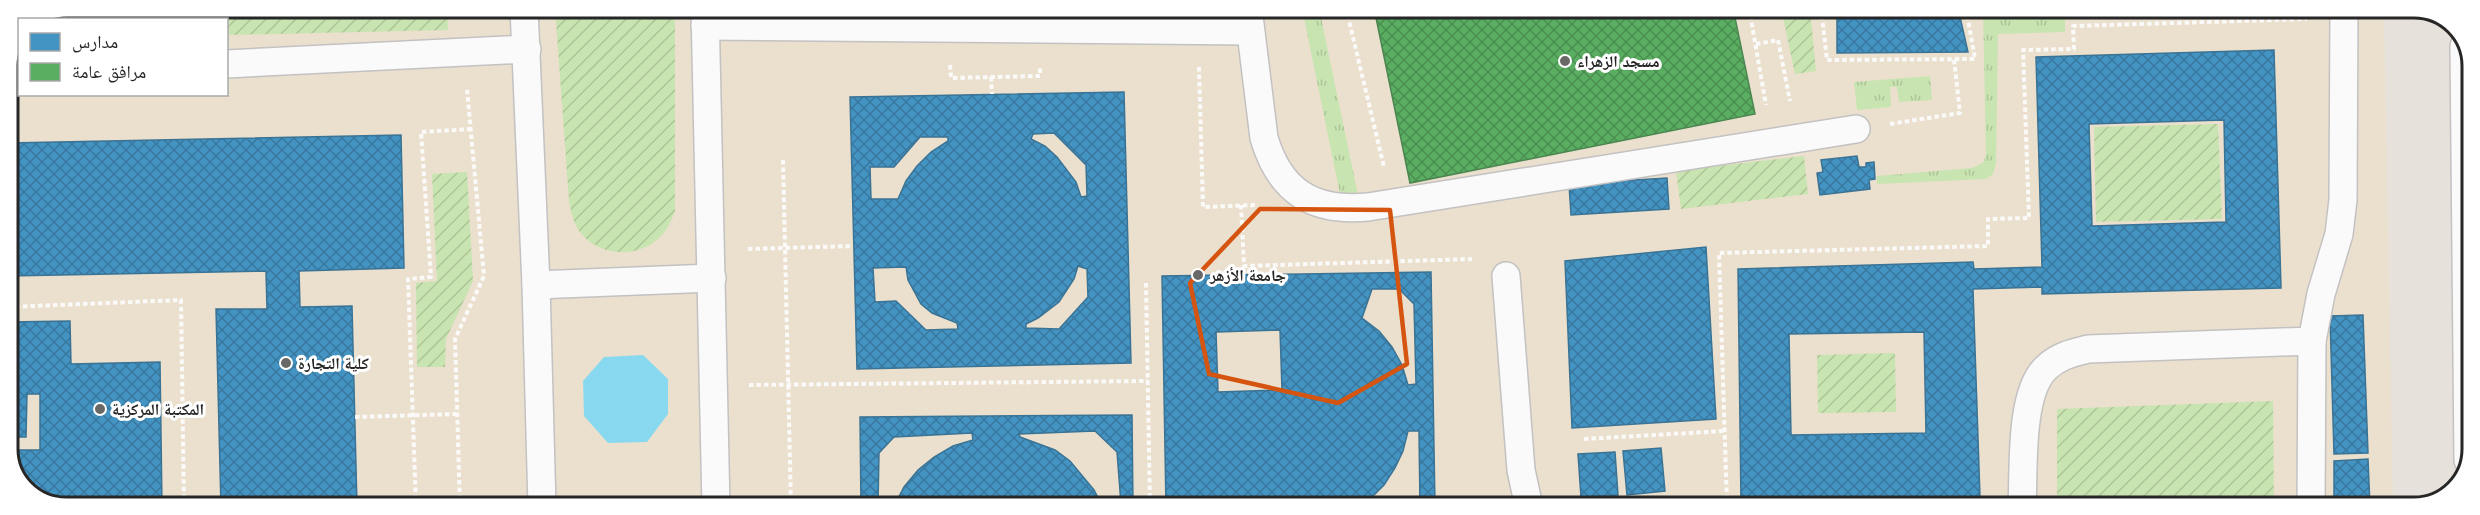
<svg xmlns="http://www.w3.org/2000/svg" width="2480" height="515" viewBox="0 0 2480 515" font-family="Jost,'Noto Naskh Arabic',sans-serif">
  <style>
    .education { fill: #ebe0ce }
    .grass { fill: url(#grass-tufts) }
    .garden { fill: url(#garden-furrows) }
    .water { fill: #88d9ef }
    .schools { fill: url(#schools-cross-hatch); stroke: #3b7394; stroke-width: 1.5; fill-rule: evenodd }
    .public { fill: url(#public-cross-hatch); stroke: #4b8650; stroke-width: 1.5 }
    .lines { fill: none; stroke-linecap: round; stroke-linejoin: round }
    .lane-casing { stroke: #c3c1c2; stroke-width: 30 }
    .secondary-casing { stroke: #c3c1c2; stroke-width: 36 }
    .path { stroke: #fbfafa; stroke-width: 4; stroke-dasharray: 4.5 3; stroke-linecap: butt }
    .lane { stroke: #fbfafa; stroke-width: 27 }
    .secondary { stroke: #fbfafa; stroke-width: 33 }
    .marked { fill: none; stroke: #d5540f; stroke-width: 4.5; stroke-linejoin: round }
    .poi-dot { fill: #6a6866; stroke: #fff; stroke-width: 2 }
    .labels { text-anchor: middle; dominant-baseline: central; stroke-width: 6; stroke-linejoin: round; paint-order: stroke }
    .poi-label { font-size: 16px; font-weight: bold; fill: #272727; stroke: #fff; text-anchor: start }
    .rim { fill: none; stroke: #272727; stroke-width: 3 }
  </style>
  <defs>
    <pattern id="grass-tufts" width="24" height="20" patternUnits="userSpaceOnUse" patternTransform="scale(1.5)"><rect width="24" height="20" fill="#c8e4b0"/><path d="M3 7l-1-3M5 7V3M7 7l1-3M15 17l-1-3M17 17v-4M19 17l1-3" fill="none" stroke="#acc497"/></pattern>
    <pattern id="garden-furrows" width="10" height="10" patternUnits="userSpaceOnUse" patternTransform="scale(1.5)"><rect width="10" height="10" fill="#c8e4b0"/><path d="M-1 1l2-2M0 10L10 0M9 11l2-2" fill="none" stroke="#acc497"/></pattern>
    <pattern id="schools-cross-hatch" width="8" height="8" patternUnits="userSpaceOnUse" patternTransform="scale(1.5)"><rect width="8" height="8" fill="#4393c3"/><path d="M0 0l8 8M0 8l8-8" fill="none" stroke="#38789e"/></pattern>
    <pattern id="public-cross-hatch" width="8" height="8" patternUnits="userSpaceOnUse" patternTransform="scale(1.5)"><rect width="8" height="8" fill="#5aae61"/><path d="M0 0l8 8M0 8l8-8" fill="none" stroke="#4a8e50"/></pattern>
  </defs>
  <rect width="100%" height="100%" fill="#e6e1db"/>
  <polygon class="education" points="66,8 2384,9 2393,507 55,506 22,488 8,456 8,66 19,37 20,94 226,94 226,20 37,19"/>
  <g class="grass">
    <polygon points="1302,8 1319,8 1358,195 1341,199"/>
    <polygon points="1983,8 2021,8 2021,12 2065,9 2065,32 1998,34 1996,164 1993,174 1986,179 1877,184 1877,176 1972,168 1983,163 1986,155"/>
    <polygon points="1930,76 1932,100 1899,102 1897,87 1890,87 1891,107 1857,110 1854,82"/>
  </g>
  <g class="garden">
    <polygon points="66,8 447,8 448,30 227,35 226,20 37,19"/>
    <path d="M555 8H675V211C671 222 667 231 658 239 636 259 597 256 579 231 573 222 571 212 569 201Z"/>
    <polygon points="1781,8 1810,8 1816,71 1795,74"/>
    <polygon points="2218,124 2222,219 2096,222 2094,127"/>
    <polygon points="1804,156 1808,194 1681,209 1676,171"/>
    <polygon points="467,172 473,281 446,339 445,367 417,367 416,283 437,281 432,174"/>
    <polygon points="1895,353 1896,412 1818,413 1817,355"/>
    <polygon points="2273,401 2274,507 2057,507 2057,409"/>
  </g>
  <polygon class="water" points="643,355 668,379 668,414 647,442 608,443 584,416 583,381 604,357"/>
  <g class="schools">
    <polygon points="1837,8 1958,8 1968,52 1837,53"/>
    <path d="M2274 50 2281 288 2042 294V287L1973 289 1980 497 1741 503 1738 269 1973 262 1974 269 2042 267 2036 57ZM2224 120 2226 222 2092 226 2089 124ZM1924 332 1926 433 1791 435 1789 334Z"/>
    <path d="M1124 92 1131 363 857 369 850 97ZM1054 133 1086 165 1087 196 1081 197 1076 182 1057 157 1045 146 1031 139 1033 134ZM920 137H948V141L931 152 917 166 906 181 898 199H871L870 167H894ZM1078 266 1087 269 1088 297 1059 329 1026 328V324L1038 318 1059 302 1074 279ZM906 267 908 280 921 304 932 313 957 323 958 329 926 330 896 301 875 302 873 268Z"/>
    <polygon points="401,135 404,268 299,271 300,307 352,306 357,507 221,507 216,309 267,309 266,271 8,276 8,143"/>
    <polygon points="1857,156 1859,167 1866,167 1866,163 1874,162 1875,179 1869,180 1870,189 1820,195 1817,173 1823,172 1821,160"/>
    <polygon points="1667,178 1669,209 1571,215 1569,184"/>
    <polygon points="1706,247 1716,419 1572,428 1565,261"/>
    <path d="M1431 272 1435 507H1420L1419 431H1408L1403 451 1395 468 1384 485 1371 498 1372 507H1166L1162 276ZM1372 289H1399L1414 304 1416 384 1408 385 1402 365 1392 347 1379 331 1362 318ZM1280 330 1282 390 1218 392 1216 332Z"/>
    <polygon points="2363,315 2368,453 2334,454 2330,316"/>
    <polygon points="70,321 71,364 160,362 162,506 55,506 22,488 8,456 8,450 40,450 40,394 27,394 26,437 8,437 8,322"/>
    <path d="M1132 415 1133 507H861L860 417ZM1095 431 1117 452 1121 504 1103 507 1094 490 1070 461 1055 450 1020 437 1019 434ZM972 433 973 440 953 446 934 457 918 470 904 487 894 506H878L879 453 894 437Z"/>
    <polygon points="1661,448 1665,491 1627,495 1623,451"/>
    <polygon points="1615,452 1618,495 1581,497 1578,454"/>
    <polygon points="2368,459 2370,507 2334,507 2334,461"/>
  </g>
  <polygon class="public" points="1374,8 1733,8 1755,114 1410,183"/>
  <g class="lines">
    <g class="lane-casing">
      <g id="lane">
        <polyline points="524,8 536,285 542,507"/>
        <polyline points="705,8 716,507"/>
        <path d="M1248 8 1264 138C1280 192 1313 212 1368 207L1856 129"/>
        <polyline points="705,26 1250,31"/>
        <polyline points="226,64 527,49"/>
        <polyline points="8,75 20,74"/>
        <polyline points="1506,276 1521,470 1529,507"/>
        <polyline points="536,285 712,278"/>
        <path d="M2022 507C2024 471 2019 393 2046 368 2058 356 2072 353 2088 349L2312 341"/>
        <polyline points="2311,507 2312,341 2321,294 2339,234 2343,200 2344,9"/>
      </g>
    </g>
    <g class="secondary-casing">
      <polyline id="secondary" points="2467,47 2471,460"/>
    </g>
    <g class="path">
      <polyline points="1346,8 1384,167"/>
      <polyline points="1749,8 1766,105"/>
      <polyline points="1821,8 1827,60 1975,59 1966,8"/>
      <polyline points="1756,44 1778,40 1790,101"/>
      <polyline points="950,65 951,78 1040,76 1040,66"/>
      <polyline points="1199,67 1203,207 1257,205"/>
      <polyline points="991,77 992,94"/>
      <polyline points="1890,124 1960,113 1954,59"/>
      <polyline points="783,160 791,507"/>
      <polyline points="1241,205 1244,266 1472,259"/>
      <polyline points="748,249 853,246"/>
      <polyline points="1146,283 1150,507"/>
      <polyline points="8,307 181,300 184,506"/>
      <polyline points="749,385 1148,381"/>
      <polyline points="355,417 456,414"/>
      <polyline points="1584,439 1724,431"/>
      <polyline points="416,507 408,279 431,277 421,132 471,129"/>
      <polyline points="460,507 455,339 484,276 467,89"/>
      <polyline points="1727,507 1719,253 1988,246 1988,219 2029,218 2023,50 2074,49 2073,26 2307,19"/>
    </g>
    <use href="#lane" class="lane"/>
    <use href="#secondary" class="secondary"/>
  </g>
  <path class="marked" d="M1260 209 1390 210 1407 364 1338 403 1209 374 1190 283Z"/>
  <g class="poi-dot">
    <circle cx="1565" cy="61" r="6"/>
    <circle cx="1198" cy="275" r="6"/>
    <circle cx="286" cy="363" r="6"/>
    <circle cx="100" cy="409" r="6"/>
  </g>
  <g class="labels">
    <g class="poi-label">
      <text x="1577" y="61">مسجد الزهراء</text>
      <text x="1210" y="275">جامعة الأزهر</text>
      <text x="298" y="363">كلية التجارة</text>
      <text x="112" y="409">المكتبة المركزية</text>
    </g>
  </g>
  <path d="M0 0H2480V515H0ZM66 18H2414A48 48 0 0 1 2462 66V449A48 48 0 0 1 2414 497H66A48 48 0 0 1 18 449V66A48 48 0 0 1 66 18Z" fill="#fff" fill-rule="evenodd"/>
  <path class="rim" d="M66 18H2414A48 48 0 0 1 2462 66V449A48 48 0 0 1 2414 497H66A48 48 0 0 1 18 449V66A48 48 0 0 1 66 18Z"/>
  <rect x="18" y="18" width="210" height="78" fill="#ffffff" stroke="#a9a9a9" stroke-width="1.5"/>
  <rect x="30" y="33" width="30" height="18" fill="#4393c3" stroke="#a9a9a9" stroke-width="1.5"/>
  <text x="72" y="48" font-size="18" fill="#272727">مدارس</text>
  <rect x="30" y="63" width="30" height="18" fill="#5aae61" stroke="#a9a9a9" stroke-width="1.5"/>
  <text x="72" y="78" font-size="18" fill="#272727">مرافق عامة</text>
</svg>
